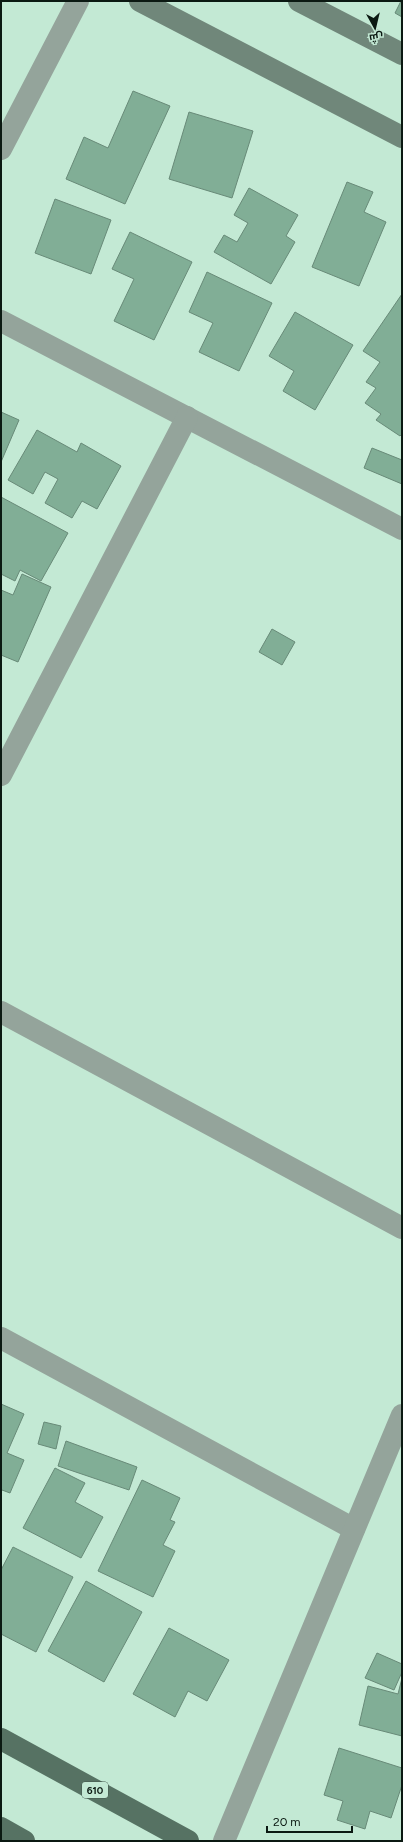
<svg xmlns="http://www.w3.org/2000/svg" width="403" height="1842" viewBox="0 0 403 1842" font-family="Figtree,Cairo,sans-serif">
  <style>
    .building { fill: #81ae96; stroke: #688a78 }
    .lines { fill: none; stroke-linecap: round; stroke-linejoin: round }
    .street { stroke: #94a49b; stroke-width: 22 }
    .secondary { stroke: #70877a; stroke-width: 22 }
    .primary { stroke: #567263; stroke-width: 22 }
    .labels { text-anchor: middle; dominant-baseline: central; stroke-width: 4; stroke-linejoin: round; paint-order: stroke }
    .shield { fill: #c3e9d4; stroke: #42574c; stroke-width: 1 }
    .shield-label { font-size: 10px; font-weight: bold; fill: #0b1912 }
  </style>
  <rect width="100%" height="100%" fill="#c3e9d4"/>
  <g class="building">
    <polygon points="401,1 402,1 402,17 395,13"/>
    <polygon points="133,91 170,106 125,204 66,179 84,137 108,148"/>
    <polygon points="189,112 253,131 232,198 169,179"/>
    <polygon points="347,182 373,192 364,212 386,222 359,286 312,267"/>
    <polygon points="249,188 298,215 286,236 295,242 271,284 214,252 224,235 237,242 248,223 234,215"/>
    <polygon points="55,199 111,220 91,274 35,253"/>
    <polygon points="130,232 192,262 154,340 114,321 134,279 112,269"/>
    <polygon points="207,272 272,303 239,371 199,352 213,323 189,312"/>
    <polygon points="402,294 402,434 400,436 376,420 381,414 365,403 376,388 366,382 380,362 363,351"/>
    <polygon points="295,312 353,345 315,410 283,391 294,371 269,356"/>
    <polygon points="1,412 19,420 1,462"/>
    <polygon points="37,430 77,452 81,443 121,466 97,509 82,501 72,518 45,503 58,479 45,472 33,494 8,480"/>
    <polygon points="372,448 402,460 402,484 364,468"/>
    <polygon points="1,497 68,533 41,581 20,570 15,581 1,574"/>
    <polygon points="22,574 51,587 18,662 1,655 1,590 13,595"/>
    <polygon points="272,629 295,642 282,665 259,652"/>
    <polygon points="1,1404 24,1414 7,1453 24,1460 10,1493 2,1490 1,1492"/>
    <polygon points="44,1422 61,1426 56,1449 38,1444"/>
    <polygon points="66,1441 137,1467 129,1490 58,1466"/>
    <polygon points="55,1468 85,1483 75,1502 103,1517 81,1558 23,1528"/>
    <polygon points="142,1480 180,1498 170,1520 175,1522 163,1545 175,1551 153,1597 98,1571"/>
    <polygon points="13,1547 73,1577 36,1652 1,1634 1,1570"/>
    <polygon points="86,1581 142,1612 104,1682 48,1651"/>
    <polygon points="169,1628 229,1660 207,1701 188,1691 175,1717 133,1694"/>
    <polygon points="377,1653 402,1664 402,1672 394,1690 365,1678"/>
    <polygon points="402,1678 402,1736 359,1725 368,1686 398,1694"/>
    <polygon points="339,1748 402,1768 402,1785 391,1818 370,1811 365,1829 337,1820 343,1801 324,1795"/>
  </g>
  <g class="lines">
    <g class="street">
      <polyline points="1,149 78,1"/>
      <polyline points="1,321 402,529"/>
      <polyline points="1,775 187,417"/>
      <polyline points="1,1012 402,1228"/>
      <polyline points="1,1338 354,1529"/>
      <polyline points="224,1841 402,1415"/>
    </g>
    <g class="secondary">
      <polyline points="140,1 402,137"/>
      <polyline points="299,1 402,54"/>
    </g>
    <g class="primary">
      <polyline points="1,1739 188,1841"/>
      <polyline points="1,1828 24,1841"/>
    </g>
  </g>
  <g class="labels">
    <rect class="shield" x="82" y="1782" width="26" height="16" rx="3"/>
    <g class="shield-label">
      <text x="95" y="1790">610</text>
    </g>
  </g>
  <rect width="403" height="1842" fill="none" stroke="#0b1912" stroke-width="4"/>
  <g transform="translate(375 28) rotate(172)" stroke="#c3e9d4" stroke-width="3" paint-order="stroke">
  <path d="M0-3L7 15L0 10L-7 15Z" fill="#0b1912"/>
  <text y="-6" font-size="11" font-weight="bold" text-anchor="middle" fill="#0b1912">ش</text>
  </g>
  <path d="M267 1826v6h85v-6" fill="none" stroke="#0b1912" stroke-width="2"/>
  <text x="273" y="1826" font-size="12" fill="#0b1912" stroke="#c3e9d4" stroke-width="3" paint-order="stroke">20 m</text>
</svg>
